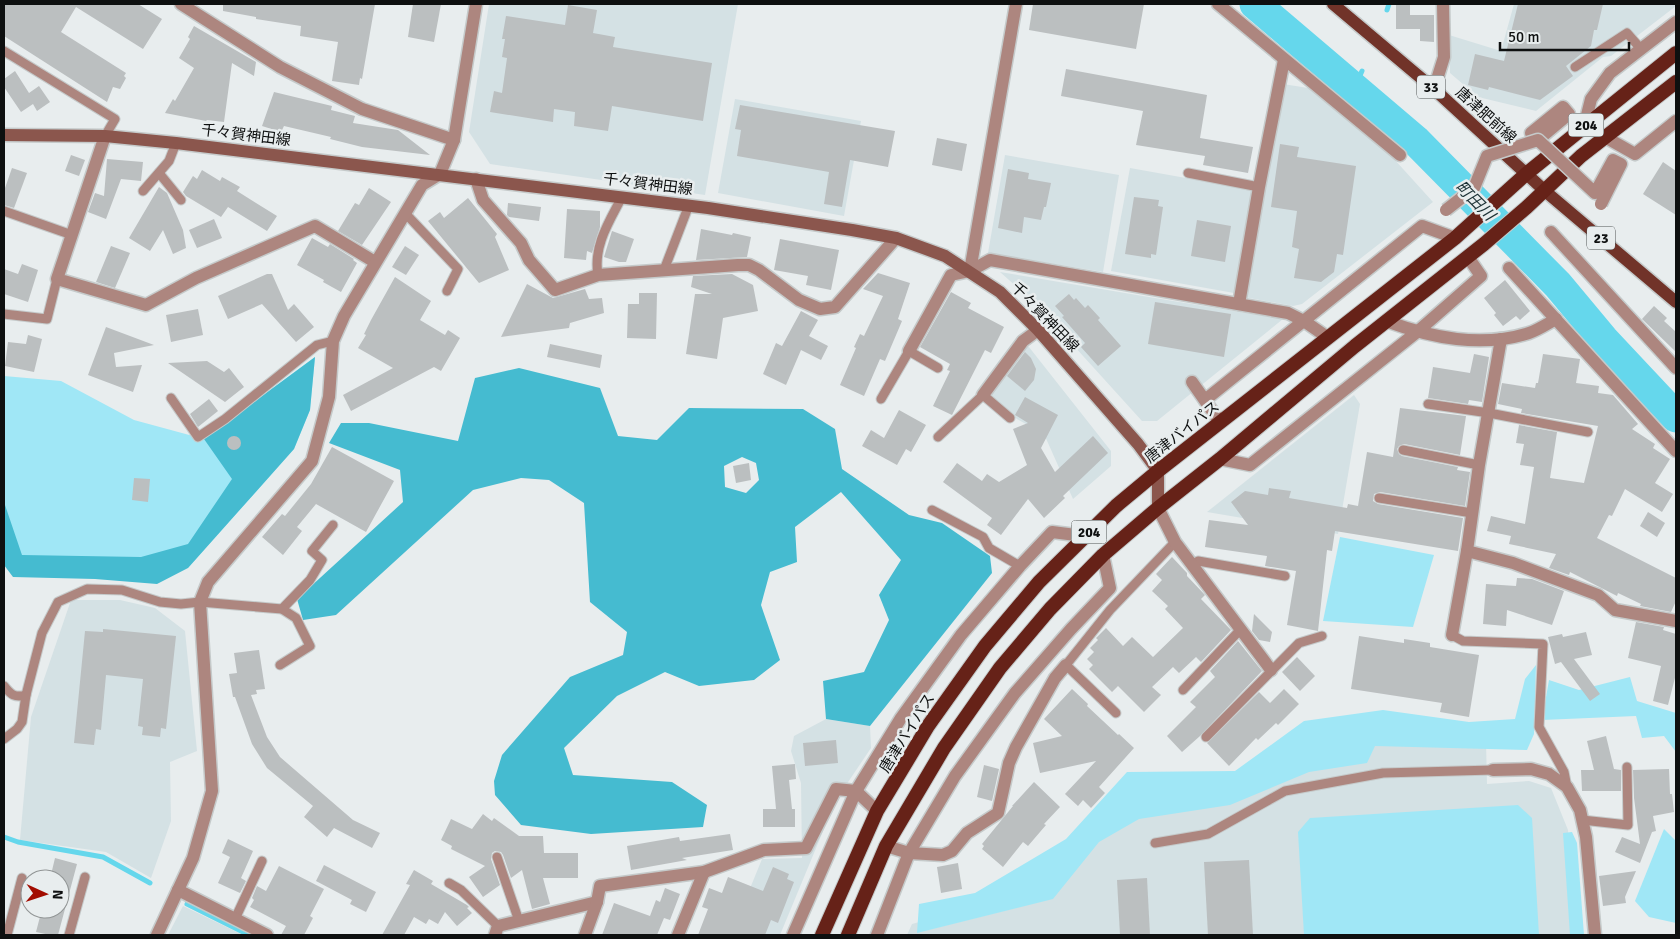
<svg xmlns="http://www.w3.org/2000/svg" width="1680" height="939" viewBox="0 0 1680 939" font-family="Signika,'Noto Sans JP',sans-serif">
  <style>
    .built { fill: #d4e1e4 }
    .green { fill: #a0e7f6 }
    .forest { fill: #45bbd0; fill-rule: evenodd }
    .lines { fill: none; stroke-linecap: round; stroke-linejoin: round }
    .stream { stroke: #65d7ec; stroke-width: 5 }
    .river { stroke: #65d7ec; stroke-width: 31 }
    .building { fill: #bbbfc0 }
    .service-casing { stroke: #c5caca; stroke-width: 11 }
    .pedestrian-casing { stroke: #c5caca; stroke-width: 15 }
    .minor-casing { stroke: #c5caca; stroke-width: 15 }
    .tertiary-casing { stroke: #c5caca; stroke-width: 15 }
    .secondary-casing { stroke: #c5caca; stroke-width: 15 }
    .primary-casing { stroke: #c5caca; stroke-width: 15 }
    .trunk-casing { stroke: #c5caca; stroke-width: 16 }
    .service { stroke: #ad867f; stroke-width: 9 }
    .pedestrian { stroke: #ad867f; stroke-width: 12 }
    .minor { stroke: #ad867f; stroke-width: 12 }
    .tertiary { stroke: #ad867f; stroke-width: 12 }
    .secondary { stroke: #8b564d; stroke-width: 12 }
    .primary { stroke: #713329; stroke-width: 12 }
    .trunk { stroke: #662218; stroke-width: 14 }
    .pedestrian-bridge-casing { stroke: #c5caca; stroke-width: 15; stroke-linecap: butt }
    .pedestrian-bridge { stroke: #ad867f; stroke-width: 12 }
    .labels { text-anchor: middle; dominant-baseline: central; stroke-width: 5; stroke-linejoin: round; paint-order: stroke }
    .shield { fill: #e8edee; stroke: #4f5253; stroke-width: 1 }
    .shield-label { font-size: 14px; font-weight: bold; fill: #0e1010 }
    .street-label { font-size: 15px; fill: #0e1010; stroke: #e8edee }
    .water-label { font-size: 16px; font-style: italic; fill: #1c3135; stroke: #e8edee }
  </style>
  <rect width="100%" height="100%" fill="#e8edee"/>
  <g class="built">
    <polygon points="489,4 738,4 705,195 490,164 469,132"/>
    <polygon points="1514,4 1676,4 1676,6 1611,56 1603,57 1536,111 1478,97 1450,73 1449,35 1501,51"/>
    <polygon points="1283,84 1308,88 1394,159 1433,202 1302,304 1293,306 1244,297 1275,137"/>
    <polygon points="735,99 861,121 844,216 718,193"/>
    <polygon points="1005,155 1119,175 1103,272 988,253"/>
    <polygon points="1130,168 1253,190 1234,293 1111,271"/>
    <polygon points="1000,272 1149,297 1283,319 1157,421 1142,421 1035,303"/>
    <polygon points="1025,342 1111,451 1111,466 1073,499 1044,434 1008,414 986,393"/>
    <polygon points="1354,395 1360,404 1338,534 1207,512"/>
    <polygon points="71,600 120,600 155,608 185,631 197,751 170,762 171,821 151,878 106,852 20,840 31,717"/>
    <polygon points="826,719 870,726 871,748 836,800 780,935 731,935 762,859 802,858 801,783 791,751 794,736"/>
    <polygon points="1362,741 1486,741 1487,784 1529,781 1551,788 1568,830 1577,935 907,935 912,924 1034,890 1113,803"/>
    <polygon points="183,906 243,935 168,935"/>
  </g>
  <g class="green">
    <polygon points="315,357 310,410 294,449 188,568 20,562 4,543 4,376 61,381 134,420 204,439"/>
    <polygon points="1340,537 1434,555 1413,627 1323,621"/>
    <polygon points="1536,665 1534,734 1527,750 1375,746 1367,763 1309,772 1230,805 1139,819 1099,842 1053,899 917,933 919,904 975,893 1066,839 1127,772 1235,771 1304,721 1383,710 1469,722 1515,719 1525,679"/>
    <polygon points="1630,677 1637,701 1676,713 1676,752 1664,736 1642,738 1636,716 1542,720 1549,680 1579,690"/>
    <polygon points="1518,805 1532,818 1539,935 1304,935 1298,832 1310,818"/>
    <polygon points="1664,829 1676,841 1676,923 1649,917 1635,901"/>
    <polygon points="1572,832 1577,843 1584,935 1570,935 1563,833"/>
  </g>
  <g class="forest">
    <polygon points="315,357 310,410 294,449 188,568 157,584 95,579 13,577 4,565 5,505 22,555 141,557 188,544 232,479 204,439"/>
    <path d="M519 368 600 388 618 436 657 440 689 408 803 409 835 429 842 469 909 515 942 523 990 556 992 573 870 726 826 719 823 681 864 672 889 620 879 595 901 560 841 492 795 527 797 562 770 572 761 605 780 660 754 680 699 686 665 672 617 696 564 748 573 775 672 782 707 805 703 827 591 834 521 825 495 795 494 781 502 755 570 677 623 655 627 632 590 602 584 503 549 480 521 478 473 490 336 615 303 620 297 599 403 502 400 470 329 443 341 423H369L458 441 475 378ZM742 457 756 463 759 480 746 493 725 487 724 466Z"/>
  </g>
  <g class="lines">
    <g class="stream">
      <polyline points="1387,10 1389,4"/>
      <polyline points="1354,89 1362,71"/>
      <polyline points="4,837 18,842 103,857 150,883"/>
      <polyline points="187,904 249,935"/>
    </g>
    <polyline class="river" points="1255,4 1415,140 1558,285 1603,339 1676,417"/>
  </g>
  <g class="building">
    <polygon points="4,4 138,4 162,19 143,49 76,7 61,32 126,73 124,76 126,78 120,89 113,87 107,102 4,36"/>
    <polygon points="223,4 375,4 362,79 360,78 359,85 332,81 338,42 300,36 301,26 256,19 256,17 223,11"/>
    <polygon points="413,4 441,4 434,42 408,37"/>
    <polygon points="1033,4 1144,4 1136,49 1029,30"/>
    <polygon points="1396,4 1410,4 1410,15 1434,15 1434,42 1420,41 1420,29 1396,29"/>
    <polygon points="1518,4 1603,4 1597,30 1594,30 1591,46 1566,66 1573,76 1540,100 1489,87 1488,90 1468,85 1475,54 1504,61"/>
    <polygon points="568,5 597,10 593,33 615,37 613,47 712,63 703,121 612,106 608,131 574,126 575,112 554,109 553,122 490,112 494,91 502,93 507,58 502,57 505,39 502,39 506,16 565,25"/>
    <polygon points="194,26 256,62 254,76 232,63 224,122 207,120 206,121 165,113 173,99 175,101 194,68 179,58 190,39 188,37"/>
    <polygon points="1066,69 1207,95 1200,138 1253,147 1248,173 1203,165 1205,156 1136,145 1143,111 1061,96"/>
    <polygon points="15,71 29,93 39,86 50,102 37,111 33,104 21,112 4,87 4,79"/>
    <polygon points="274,92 332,106 331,110 355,116 353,123 398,130 430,155 362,147 330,139 331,137 284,126 281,132 262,126"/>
    <polygon points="740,105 895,131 888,167 850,160 842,207 824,204 829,172 737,156 741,130 735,129"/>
    <polygon points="937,138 967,144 962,171 932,165"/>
    <polygon points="1280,144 1299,147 1297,157 1356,166 1343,255 1337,254 1334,272 1321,282 1294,278 1299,249 1292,247 1297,211 1271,207"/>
    <polygon points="71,155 85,160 79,176 65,171"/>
    <polygon points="107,159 143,162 141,181 121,179 106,219 88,212 95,193 104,196"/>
    <polygon points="1663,162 1676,171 1676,215 1643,194"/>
    <polygon points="12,168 27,173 14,208 4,205 4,191"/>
    <polygon points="1008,169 1029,173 1028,179 1051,183 1046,207 1044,207 1041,220 1024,217 1022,233 998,228"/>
    <polygon points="202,170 220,181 222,177 240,187 237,191 277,216 267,231 228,207 221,217 186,196 183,192 193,176 197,179"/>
    <polygon points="159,187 167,193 183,230 186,248 173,254 163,230 150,251 129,238"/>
    <polygon points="369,188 391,202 362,245 338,231 355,203 359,205"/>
    <polygon points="1134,197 1159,200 1158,206 1163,207 1156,255 1151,254 1151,258 1125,254"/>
    <polygon points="468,198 497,234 495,237 509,270 479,283 428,221 440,212 444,218"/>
    <polygon points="508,203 541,207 539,221 509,217 507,215"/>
    <polygon points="567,209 600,211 600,227 592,253 587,251 586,260 564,258"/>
    <polygon points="214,219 222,238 197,248 189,230"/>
    <polygon points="1197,220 1231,226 1225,262 1191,256"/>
    <polygon points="701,229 732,235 733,233 751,237 747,257 696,260"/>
    <polygon points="612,231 634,239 626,262 619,262 604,257"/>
    <polygon points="312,238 328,247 330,244 354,259 353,260 357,263 341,292 323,282 324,280 297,265"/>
    <polygon points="780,239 839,250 831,290 806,285 808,276 774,270"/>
    <polygon points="111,246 130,253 115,288 96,282"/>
    <polygon points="405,246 419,255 406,275 392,267"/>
    <polygon points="22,264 38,270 28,302 4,294 4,269 18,274"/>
    <polygon points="878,273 910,283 898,319 902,321 885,361 880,359 864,396 840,385 856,348 854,347 860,334 864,336 883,296 863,289"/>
    <polygon points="267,274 272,274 288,310 294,304 314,327 296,342 262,304 228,319 218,296"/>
    <polygon points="732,274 753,285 758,311 723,318 717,359 686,354 695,294 712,294 691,287 693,276"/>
    <polygon points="395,277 431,301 420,320 445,335 448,330 460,338 441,371 434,367 351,411 343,395 393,368 358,348 366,335 364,334 371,320"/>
    <polygon points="1505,280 1530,311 1520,320 1516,316 1503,326 1494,315 1496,313 1484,298"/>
    <polygon points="527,284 553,298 585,289 589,299 602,298 604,313 570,323 569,328 501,337"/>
    <polygon points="951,292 971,303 968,308 1004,327 991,353 985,350 952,415 933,406 950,371 947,370 950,364 920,347"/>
    <polygon points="639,293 657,293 656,339 627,338 628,304 639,304"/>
    <polygon points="1069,294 1074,300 1076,298 1085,308 1088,305 1100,318 1098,320 1121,346 1098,366 1081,347 1085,343 1062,317 1064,316 1055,306"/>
    <polygon points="1155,302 1231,314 1224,357 1148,344"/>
    <polygon points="1654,306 1667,318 1664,321 1676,332 1676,352 1642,319"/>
    <polygon points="198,309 203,335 171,342 166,315"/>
    <polygon points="801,311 818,320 809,336 828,346 821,360 801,350 786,385 763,374 776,343 782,346"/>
    <polygon points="106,327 154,345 114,353 116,367 142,365 133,392 88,375"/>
    <polygon points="28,335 42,339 34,372 5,366 8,342 26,344"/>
    <polygon points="550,344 602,355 600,368 547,357"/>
    <polygon points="1025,352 1031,358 1036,369 1034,380 1025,391 1007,376"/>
    <polygon points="1474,354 1489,357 1482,402 1469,400 1468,404 1428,398 1433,367 1470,373"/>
    <polygon points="1543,354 1580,359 1576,383 1599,386 1598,393 1613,395 1638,424 1632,429 1655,444 1653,448 1670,459 1655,483 1673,494 1662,512 1625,489 1612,516 1609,515 1597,538 1676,578 1676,601 1671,612 1640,606 1641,604 1618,593 1617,596 1570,572 1569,575 1549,568 1556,554 1509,544 1511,536 1487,531 1491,516 1525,524 1534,467 1520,465 1524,444 1516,443 1519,425 1557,432 1550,478 1584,483 1598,426 1521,413 1522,409 1498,404 1502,383 1535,388 1536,383 1538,383"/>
    <polygon points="207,361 224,372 229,368 244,387 225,402 168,363"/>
    <polygon points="1025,397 1058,415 1041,448 1055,472 1093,436 1108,453 1063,496 1065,498 1044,518 1028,499 1001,535 987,525 992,518 943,482 957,463 982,481 987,474 999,482 1027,465 1013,429 1028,423 1015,415"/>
    <polygon points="209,399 218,411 198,427 190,414"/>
    <polygon points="1400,408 1466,416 1460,455 1404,444 1399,446 1397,449 1399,454 1402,456 1458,467 1457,470 1470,472 1465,506 1380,492 1374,494 1373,501 1378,504 1463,518 1458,551 1335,531 1332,551 1327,550 1318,631 1287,625 1296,571 1265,566 1267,556 1205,547 1209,520 1248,525 1231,502 1245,491 1268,495 1269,488 1291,491 1289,498 1347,508 1348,504 1358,506 1367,452 1393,457"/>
    <polygon points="899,410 926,425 911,452 906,449 897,465 862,446 871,430 884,438"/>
    <circle cx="234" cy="443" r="7"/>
    <polygon points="332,447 394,481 366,532 316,504 297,527 302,531 283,555 262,537 282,514 285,516 311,484"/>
    <polygon points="749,463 751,480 736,483 733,466"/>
    <polygon points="134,478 150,479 148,502 132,500"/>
    <polygon points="1648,512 1665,523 1657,537 1640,526"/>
    <polygon points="1172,557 1187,573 1187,576 1205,595 1201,599 1231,630 1201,662 1196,657 1179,673 1173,667 1152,687 1161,695 1144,712 1118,686 1112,692 1089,669 1093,665 1087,659 1094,652 1090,648 1098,640 1096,638 1106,628 1123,646 1132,637 1153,657 1183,628 1165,609 1168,606 1152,591 1162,580 1156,574"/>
    <polygon points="1517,578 1532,579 1564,591 1552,625 1507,610 1506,626 1483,624 1486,584 1516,586"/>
    <polygon points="1254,614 1272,632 1270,642 1259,640 1252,631"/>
    <polygon points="1636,622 1664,627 1663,630 1676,634 1676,674 1668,705 1653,701 1661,666 1628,658"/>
    <polygon points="103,629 176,636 166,729 161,728 160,737 142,735 143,727 138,726 143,679 106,675 101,730 96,729 94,745 74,743 85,631 103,632"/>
    <polygon points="1586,632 1592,655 1574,659 1600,694 1590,701 1561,662 1555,664 1548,637 1562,634 1563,637"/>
    <polygon points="1359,636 1404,643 1404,639 1430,643 1430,647 1479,655 1469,717 1440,712 1442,703 1351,689"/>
    <polygon points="1238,641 1262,671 1200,736 1182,752 1167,736 1196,707 1190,702 1215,677 1210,671"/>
    <polygon points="259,650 265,689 256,690 257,694 251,695 267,737 280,757 353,820 380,833 372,848 334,828 327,837 304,817 313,806 267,768 252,744 235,697 233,697 229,674 237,673 234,653"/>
    <polygon points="1297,657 1315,676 1300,691 1282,672"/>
    <polygon points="1072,689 1088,704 1087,706 1118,735 1119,734 1134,748 1099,787 1105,793 1091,808 1083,800 1078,806 1065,794 1096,761 1040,773 1033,743 1062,736 1044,719"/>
    <polygon points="1284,689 1299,704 1278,725 1276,723 1258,740 1256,738 1229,766 1207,743 1259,692 1270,703"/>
    <polygon points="1606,736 1614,769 1621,770 1621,791 1582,791 1581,770 1594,770 1587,741"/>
    <polygon points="836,740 838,763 805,766 803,743"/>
    <polygon points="795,764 796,779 789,780 792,809 795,809 795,827 763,827 763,809 776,809 772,766"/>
    <polygon points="984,765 999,769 992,801 977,797"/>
    <polygon points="1669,769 1670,794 1672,794 1674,812 1653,816 1656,831 1652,832 1640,863 1615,852 1622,837 1640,844 1634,798 1633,770"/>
    <polygon points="1034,782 1060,807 1044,824 1046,825 1028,846 1023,842 1003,867 982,849 984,846 982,844 1013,806 1012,806"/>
    <polygon points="483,814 492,821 494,818 519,836 543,836 544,853 578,853 578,878 543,878 550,904 532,909 522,870 511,878 503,855 501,852 495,851 492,853 491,859 500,885 483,897 469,877 485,866 451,849 452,846 441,840 451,819 472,829"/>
    <polygon points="730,834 733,850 682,858 687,860 631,870 627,846 679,837 680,841"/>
    <polygon points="228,839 253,851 241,878 246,881 240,893 218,883 230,857 222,853"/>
    <polygon points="55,858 77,864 58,935 50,935 36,932 42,909 60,909 60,879 50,879"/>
    <polygon points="1249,860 1253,935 1208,935 1204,862"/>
    <polygon points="958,863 962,889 941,893 937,867"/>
    <polygon points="324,865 376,892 366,912 350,904 352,900 316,881"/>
    <polygon points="279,866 324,889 310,916 313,918 304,935 281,935 286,926 250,907 254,900 252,898 257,886 266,891"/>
    <polygon points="773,867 789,874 787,879 794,882 778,923 771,920 765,935 698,935 708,909 702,907 709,888 722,893 728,877 763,891"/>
    <polygon points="414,870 433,881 431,884 467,905 469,907 467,908 472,913 457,926 445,912 438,924 429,919 426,924 414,917 404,935 382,935 410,885 406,884"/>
    <polygon points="1636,871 1625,897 1626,903 1603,906 1599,876"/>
    <polygon points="1147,878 1150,935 1120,935 1117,880"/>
    <polygon points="665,888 680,894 670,920 664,918 657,935 602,935 614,903 650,916 656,900 660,902"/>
  </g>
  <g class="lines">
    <g class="service-casing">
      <g id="service">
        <polyline points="4,51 115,119 105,136"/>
        <polyline points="1575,67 1627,33 1641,49"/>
        <polyline points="159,173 181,200"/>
        <polyline points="1188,173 1259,187"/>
        <polyline points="143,191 169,161 176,143"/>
        <polyline points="4,211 72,235"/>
        <polyline points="405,213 458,269 447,291"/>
        <polyline points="664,270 689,205"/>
        <path d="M598 275C593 246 609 222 622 197"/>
        <polyline points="4,314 47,319 57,279"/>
        <polyline points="171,398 198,437 225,419 317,345 333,341"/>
        <polyline points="881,399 909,351 938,368"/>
        <polyline points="1428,404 1489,413 1588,432"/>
        <polyline points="938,437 983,395 1010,418"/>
        <polyline points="1403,450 1479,465"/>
        <polyline points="1379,498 1472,513"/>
        <polyline points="932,510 983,537 989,548 1020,566"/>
        <polyline points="1193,564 1198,561 1285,576"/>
        <polyline points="282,609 310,580 322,560 312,551 333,525"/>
        <polyline points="1452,635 1463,641 1543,644 1539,727 1564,772 1567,787"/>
        <path d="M4 686C11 695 15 698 26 695"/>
        <polyline points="1183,690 1241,629"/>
        <polyline points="1116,713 1066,665 1110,610 1175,542"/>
        <polyline points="1206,737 1299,643 1322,636"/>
        <polyline points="4,739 17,729 22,722 26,695 42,633 58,602 87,589 122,590 160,602 181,604 200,602 282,609 296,618 310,646 280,665"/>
        <polyline points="1582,820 1628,825 1627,767"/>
        <polyline points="1155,843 1208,834 1285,791 1383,773 1493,770"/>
        <polyline points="497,857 519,921"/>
        <polyline points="449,883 461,890 498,926"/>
        <polyline points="235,919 262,861"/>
        <polyline points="7,935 22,878"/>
        <polyline points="69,935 85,877"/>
      </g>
    </g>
    <g class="pedestrian-casing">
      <g id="pedestrian">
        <polyline points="1531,133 1563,107 1569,114 1538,140"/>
        <polyline points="1551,232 1676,368"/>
      </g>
    </g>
    <g class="minor-casing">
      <g id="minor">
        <polyline points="181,4 280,67 362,109 454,140"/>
        <polyline points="1218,4 1400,155"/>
        <polyline points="1434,89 1444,57 1443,4"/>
        <polyline points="1584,127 1591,99 1610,73 1676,22"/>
        <polyline points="105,136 57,279 146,305 196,278 315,226 375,262"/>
        <polyline points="1605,137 1635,154 1676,121"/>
        <polyline points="476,179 483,200 521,243 529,260 555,290 598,275 738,265 749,265 759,270 799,300 820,309 835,307 896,238"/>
        <polyline points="1509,268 1676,451"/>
        <polyline points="970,271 1016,4"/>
        <polyline points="1239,304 1259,187 1284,60"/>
        <path d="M1386 321C1432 338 1481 348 1529 333 1538 330 1547 324 1556 319"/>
        <polyline points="1501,339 1479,465 1467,551 1513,563 1598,595 1615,610 1676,621"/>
        <polyline points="909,351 951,275 970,271 990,260 1288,313 1304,321 1327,337"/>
        <polyline points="1192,382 1220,422"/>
        <polyline points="983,395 1023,341 1038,330"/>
        <polyline points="1205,400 1422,226 1455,238"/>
        <polyline points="1220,459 1250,465 1417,332 1481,276 1468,257"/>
        <polyline points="1158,508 1175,542 1271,670"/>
        <polyline points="1452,635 1467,551"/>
        <polyline points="1493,770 1531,769 1549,774 1567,787 1580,810 1586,837 1595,935"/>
        <polyline points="886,846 909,853 943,855 952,851 967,833 998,813 1009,763 1016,747 1055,678 1066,665"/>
        <polyline points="178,890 267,935"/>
        <polyline points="495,935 498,926 597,902"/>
        <polyline points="585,935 597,902 600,886 704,872 764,850 806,848 836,789 856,791 877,811"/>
        <polyline points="678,935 704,872"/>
        <polyline points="793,935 856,791 901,718 961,635 1020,566 1052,532 1084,536"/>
        <polyline points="877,935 909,853 955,776 1015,693 1071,629 1110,588 1103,555"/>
      </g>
    </g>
    <g class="tertiary-casing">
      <polyline id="tertiary" points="157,935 193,858 212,791 200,602 208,582 312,461 329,397 333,341 344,316 422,185 440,174 454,140 476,4"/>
    </g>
    <g class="secondary-casing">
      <polyline id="secondary" points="4,135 105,136 176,143 708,208 852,230 896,238 945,256 1000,292 1038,330 1138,444 1158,471 1158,508"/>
    </g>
    <g class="primary-casing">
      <polyline id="primary" points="1333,4 1434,89 1545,191 1676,302"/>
    </g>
    <g class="trunk-casing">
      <g id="trunk">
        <polyline points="822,935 877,811 928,726 985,646 1039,582 1116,506 1158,471 1455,238 1526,174 1676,53"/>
        <polyline points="848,935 886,846 944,748 1000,668 1050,609 1103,555 1158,508 1220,459 1355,346 1484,244 1527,207 1581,156 1676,82"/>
      </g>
    </g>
    <use href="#service" class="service"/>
    <use href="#pedestrian" class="pedestrian"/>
    <use href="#minor" class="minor"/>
    <use href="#tertiary" class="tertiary"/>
    <use href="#secondary" class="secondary"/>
    <use href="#primary" class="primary"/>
    <use href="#trunk" class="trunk"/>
    <g class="pedestrian-bridge-casing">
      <polyline id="pedestrian-bridge" points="1446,210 1474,188 1487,156 1538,140 1595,193 1613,160 1621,164 1601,204"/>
    </g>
    <use href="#pedestrian-bridge" class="pedestrian-bridge"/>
  </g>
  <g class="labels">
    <g class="shield">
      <rect x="1417" y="75.5" width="28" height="23" rx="4"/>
      <rect x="1568.5" y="113.5" width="35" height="23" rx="4"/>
      <rect x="1587" y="226.5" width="28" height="23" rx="4"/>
      <rect x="1071.5" y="520.5" width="35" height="23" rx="4"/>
    </g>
    <g class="shield-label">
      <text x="1431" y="87">33</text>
      <text x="1586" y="125">204</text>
      <text x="1601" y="238">23</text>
      <text x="1089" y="532">204</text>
    </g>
    <g class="street-label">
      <text transform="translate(1486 115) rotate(42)">唐津肥前線</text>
      <text transform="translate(246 135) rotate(7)">千々賀神田線</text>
      <text transform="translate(648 184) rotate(7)">千々賀神田線</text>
      <text transform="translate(1045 317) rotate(46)">千々賀神田線</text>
      <text transform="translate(1182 432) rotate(-38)">唐津バイパス</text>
      <text transform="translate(907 733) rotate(-58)">唐津バイパス</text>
    </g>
    <g class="water-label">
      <text transform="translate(1475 201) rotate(45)">町田川</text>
    </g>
  </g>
  <rect width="1680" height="939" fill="none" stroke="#0e1010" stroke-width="10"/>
  <g transform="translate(45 894) rotate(93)"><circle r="24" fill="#e8edee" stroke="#919595"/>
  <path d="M0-4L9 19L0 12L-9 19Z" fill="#a20c00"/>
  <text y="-8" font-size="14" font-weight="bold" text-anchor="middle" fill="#0e1010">N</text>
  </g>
  <path d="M1500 42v8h129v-8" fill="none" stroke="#0e1010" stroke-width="2.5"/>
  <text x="1508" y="42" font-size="15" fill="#0e1010" stroke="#e8edee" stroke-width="4" paint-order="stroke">50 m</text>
</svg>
